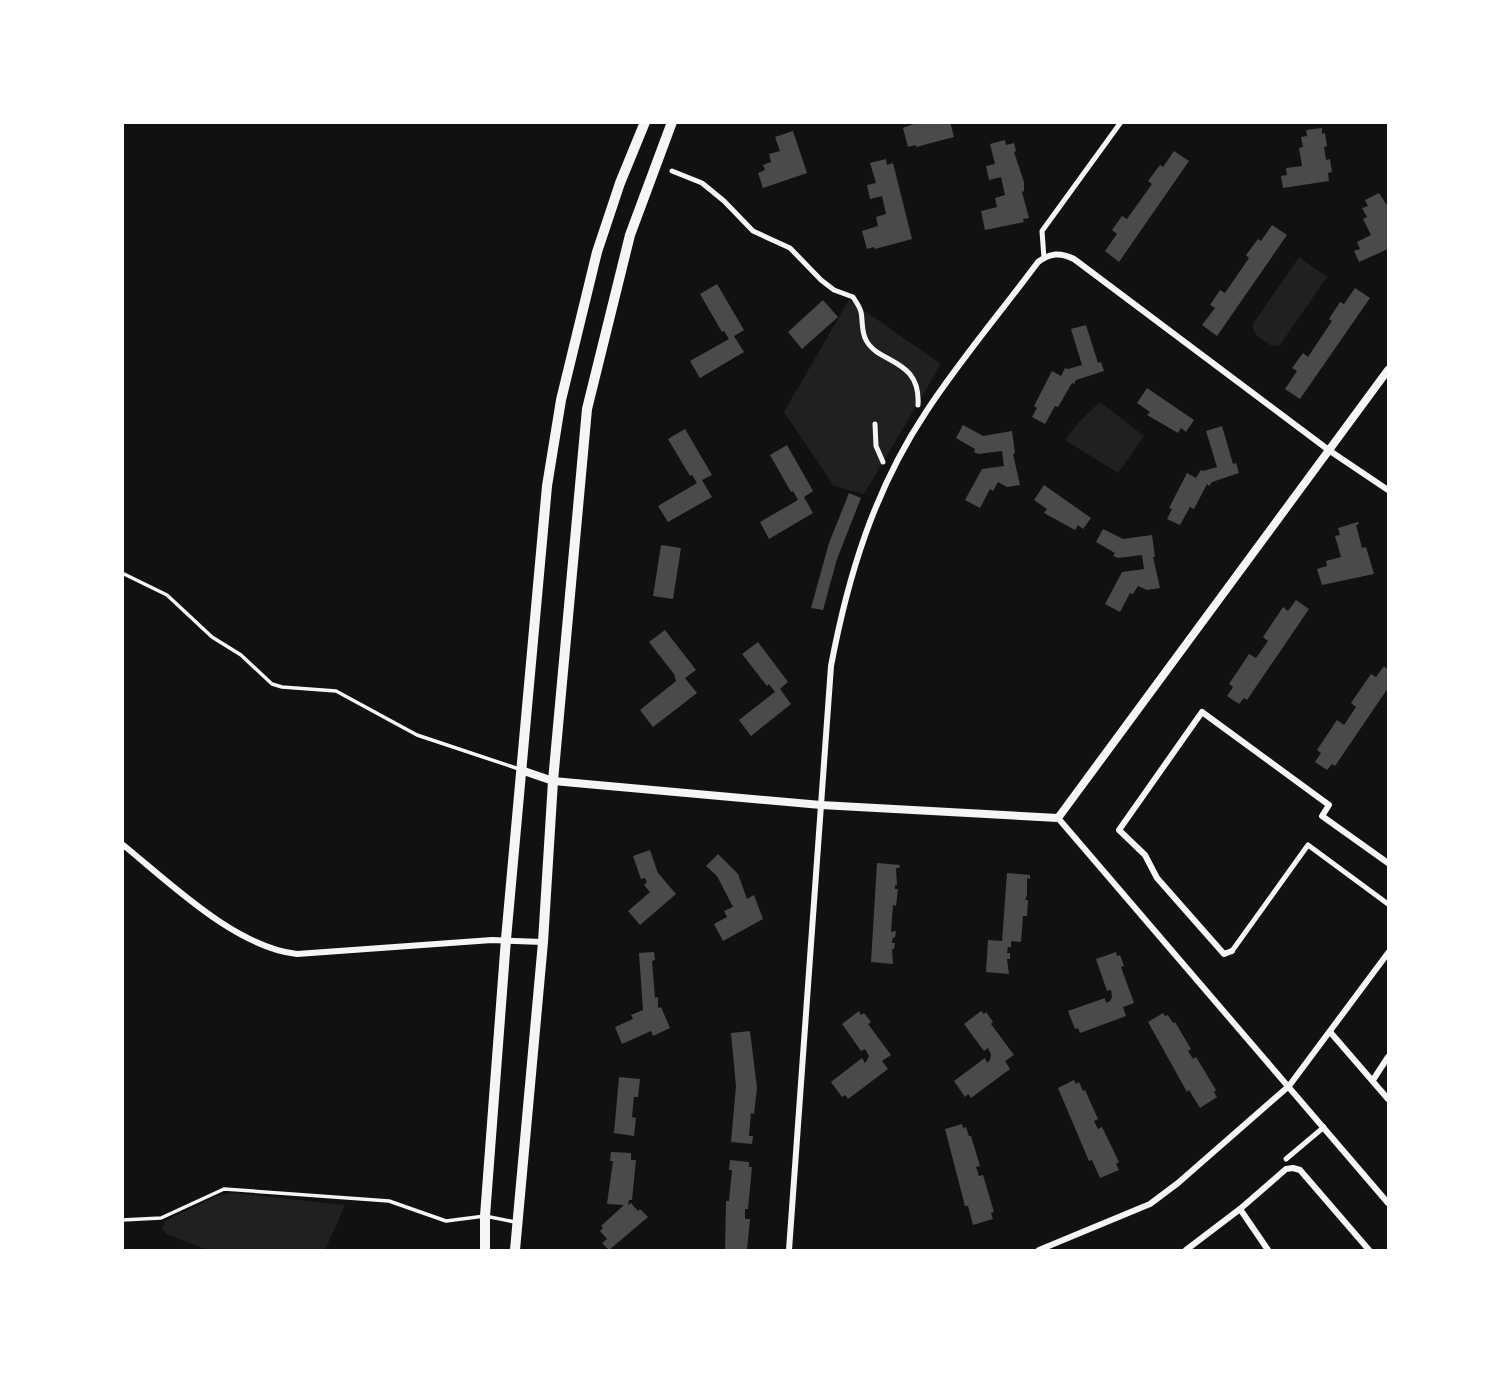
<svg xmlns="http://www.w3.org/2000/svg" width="1511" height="1373" viewBox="0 0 1511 1373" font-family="Rubik,sans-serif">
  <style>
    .green { fill: #202020 }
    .building { fill: #4a4a4a }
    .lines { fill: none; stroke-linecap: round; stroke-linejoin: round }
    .service { stroke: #f5f5f5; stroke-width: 3.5 }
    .pedestrian { stroke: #f5f5f5; stroke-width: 5 }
    .minor { stroke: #f5f5f5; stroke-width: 6 }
    .tertiary { stroke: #f5f5f5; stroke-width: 8 }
    .primary { stroke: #f5f5f5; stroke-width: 10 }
  </style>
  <rect width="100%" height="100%" fill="#111"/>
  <g class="green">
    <path d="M1299 257 1327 277 1280 345 1272 346C1263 340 1251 335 1253 324Z"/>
    <polygon points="849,300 941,364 864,494 834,486 784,412"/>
    <polygon points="1100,402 1144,436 1118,473 1065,440 1080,421"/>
    <polygon points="232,1193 345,1205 325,1250 208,1250 166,1234 162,1228 165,1221 217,1196"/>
  </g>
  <g class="building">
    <polygon points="919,122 950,122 954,137 916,147 916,145 908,147 903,128"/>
    <polygon points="1322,128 1322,134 1325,133 1327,146 1324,147 1326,160 1330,159 1332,172 1328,173 1329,181 1283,188 1281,176 1287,175 1286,168 1302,166 1299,148 1303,147 1301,137 1307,136 1306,130"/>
    <polygon points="793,131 807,173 763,188 758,173 765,170 763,165 771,162 769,154 780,151 775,137"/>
    <polygon points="1005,140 1006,145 1014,143 1016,151 1014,152 1024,182 1024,191 1022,192 1029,218 1023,219 1024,222 985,230 981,211 997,207 995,198 1005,195 1001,177 989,180 986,166 995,164 990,144"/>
    <polygon points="1174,151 1189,161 1119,262 1105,251 1117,234 1112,230 1122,216 1127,219 1152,184 1148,181 1160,165 1163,167"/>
    <polygon points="886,159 887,165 893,163 912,239 875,249 874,247 867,249 862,231 878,226 876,217 886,214 882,196 870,199 867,185 876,183 870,163"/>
    <polygon points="1379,193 1388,207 1388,249 1359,262 1354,251 1360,249 1357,242 1371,235 1363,219 1367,217 1362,208 1368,206 1365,200"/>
    <polygon points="1272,225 1287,235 1217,336 1202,325 1215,308 1210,305 1220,290 1225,293 1249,258 1246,255 1258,239 1261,241"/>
    <polygon points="717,284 744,330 734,336 744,352 700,378 690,361 729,339 724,331 722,332 700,294"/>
    <polygon points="1355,288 1370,298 1300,399 1285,389 1297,371 1292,368 1303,353 1308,357 1332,321 1329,319 1340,302 1344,304"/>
    <polygon points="823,300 838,317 802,349 788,332"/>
    <polygon points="1086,325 1098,363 1101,362 1104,371 1076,380 1074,384 1072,383 1058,407 1055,406 1045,424 1032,417 1037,408 1034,406 1052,371 1061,376 1065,368 1068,369 1082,365 1071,329"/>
    <polygon points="1147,388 1194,420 1186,432 1181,428 1178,433 1147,415 1150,412 1137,403"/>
    <polygon points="963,425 983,436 1012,431 1015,453 1013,454 1020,485 1007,487 998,482 993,491 990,489 980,508 965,500 982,469 1004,466 1002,451 978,454 974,452 975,449 956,438"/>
    <polygon points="1222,426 1233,464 1236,463 1239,473 1212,482 1209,486 1207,484 1194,509 1190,507 1180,525 1167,519 1172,509 1169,508 1187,473 1196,478 1201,470 1203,471 1217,467 1206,431"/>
    <polygon points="685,429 712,475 702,480 712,497 668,522 658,506 697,483 692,475 690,476 668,439"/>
    <polygon points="787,445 813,491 804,497 813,513 769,539 760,522 798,500 793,491 791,492 770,455"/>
    <polygon points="1044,485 1091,518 1083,529 1078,525 1075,530 1044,513 1047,509 1034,500"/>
    <polygon points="849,493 861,498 837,559 823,610 811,608 829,543"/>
    <polygon points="1358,522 1359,524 1356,525 1362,548 1366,547 1374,574 1322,585 1317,569 1327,566 1326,561 1341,557 1335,536 1340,535 1338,528"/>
    <polygon points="1103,529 1123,539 1152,535 1155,557 1153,557 1160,588 1147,590 1138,586 1133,594 1130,593 1120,612 1105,604 1122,572 1144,569 1142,555 1118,558 1113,556 1115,553 1096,542"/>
    <polygon points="661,545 681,548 673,599 653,596"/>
    <polygon points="1296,600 1309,609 1247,700 1244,698 1239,704 1227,696 1233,687 1229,684 1249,654 1256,658 1268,641 1263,637 1283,607 1288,611"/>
    <polygon points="665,630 696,670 685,678 697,693 653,727 640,710 676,681 674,674 649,642"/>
    <polygon points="758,642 788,682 780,689 791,704 751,736 739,720 775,692 769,684 767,686 742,654"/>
    <polygon points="1384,666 1388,670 1388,688 1335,766 1332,764 1327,770 1315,762 1321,753 1317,750 1337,720 1344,725 1356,707 1351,703 1371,674 1376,677"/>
    <polygon points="650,850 658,873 676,894 640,925 628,911 650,892 644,885 647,882 645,878 641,879 633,856"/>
    <polygon points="718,854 738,874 747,899 754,895 763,919 723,941 714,924 727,917 724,911 733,907 717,876 706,866"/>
    <polygon points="877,863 900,865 899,868 896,868 897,885 895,885 895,889 898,889 896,906 893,905 891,932 896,931 895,938 893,937 892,943 895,943 894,949 892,949 893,964 871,962"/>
    <polygon points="1007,873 1030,875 1030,879 1027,878 1027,895 1025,900 1028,900 1027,916 1023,916 1021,942 1011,941 1011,947 1008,947 1007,953 1010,953 1010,959 1007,959 1009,974 986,972 988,940 1002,941"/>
    <polygon points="654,952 655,960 652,961 655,998 658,997 658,1008 661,1007 670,1028 653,1036 651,1031 622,1044 615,1027 633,1019 631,1015 643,1010 639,953"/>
    <polygon points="1116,952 1117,956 1120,955 1124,966 1121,967 1134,1003 1123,1007 1126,1016 1080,1033 1078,1028 1075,1029 1068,1011 1105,998 1106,1003 1110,1001 1112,997 1111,990 1107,991 1096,959"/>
    <polygon points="859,1011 861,1015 864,1013 871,1022 868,1024 891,1055 882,1061 888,1069 848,1099 845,1095 842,1097 831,1082 862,1058 865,1063 867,1060 869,1056 865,1049 861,1051 842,1024"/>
    <polygon points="981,1011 984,1014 986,1012 993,1022 991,1024 1014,1055 1005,1061 1010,1069 971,1098 968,1094 965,1097 954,1081 985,1058 987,1063 990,1060 991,1055 988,1048 984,1051 964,1024"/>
    <polygon points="1163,1013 1165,1016 1168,1015 1173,1023 1175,1022 1191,1049 1188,1051 1193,1059 1196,1057 1216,1090 1214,1092 1217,1097 1200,1108 1189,1090 1187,1092 1148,1022"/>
    <polygon points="750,1031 757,1088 754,1114 751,1113 749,1136 753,1136 752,1144 731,1142 736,1086 731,1033"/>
    <polygon points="619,1077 640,1079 638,1097 634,1097 632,1117 636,1118 634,1136 614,1133"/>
    <polygon points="1074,1080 1076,1084 1079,1082 1083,1091 1085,1090 1098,1119 1094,1121 1098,1129 1102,1127 1119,1162 1116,1164 1119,1170 1100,1178 1092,1160 1089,1161 1058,1088"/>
    <polygon points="962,1124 963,1128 966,1127 969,1136 971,1136 980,1166 976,1167 979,1176 983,1175 994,1212 991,1213 993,1219 973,1225 968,1206 965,1206 945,1129"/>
    <polygon points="611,1152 631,1153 631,1160 636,1160 632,1200 629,1200 628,1205 631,1203 638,1211 640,1209 648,1217 609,1250 602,1243 607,1239 600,1231 603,1228 601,1226 624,1205 607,1204 613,1161 610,1161"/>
    <polygon points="730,1160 749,1162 749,1167 752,1167 748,1209 745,1209 745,1219 750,1219 747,1250 725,1250 726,1201 729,1201 732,1170 729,1170"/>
  </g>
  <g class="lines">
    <g class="service">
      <polyline points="122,573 167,595 212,637 241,655 272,684 282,687 336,691 417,735 519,769"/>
      <polyline points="122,1220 161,1218 224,1189 389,1201 446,1221 485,1216 515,1222"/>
    </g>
    <g class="pedestrian">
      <path d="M672 171 702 183 724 201 753 231 790 248 821 280 834 290 853 297C856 302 860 307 861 312 863 321 861 331 866 340 878 364 921 358 918 405"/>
      <polyline points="1044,258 1042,231 1121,122"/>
      <polyline points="875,424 876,446 883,462"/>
      <polyline points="1232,951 1308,845 1388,904"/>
      <polyline points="1286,1159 1324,1127"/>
    </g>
    <g class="minor">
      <polyline points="1058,818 1388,1203"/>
      <path d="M122 844C170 883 235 947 297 954L492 940 543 942"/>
      <polyline points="1232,951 1224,954 1157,878 1145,855 1119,830 1202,712 1329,805 1322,816 1388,863"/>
      <polyline points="1331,1033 1388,1099"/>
      <polyline points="1373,1080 1388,1057"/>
      <polyline points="1240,1209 1268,1250"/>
      <path d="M789 1250 831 666C848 576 874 490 926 412 960 360 1001 312 1038 262 1050 253 1060 252 1074 259L1330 451 1388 490"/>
      <polyline points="1039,1250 1150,1204 1178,1183 1289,1086 1388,953"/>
      <polyline points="1186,1250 1240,1209 1286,1169 1293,1168 1300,1170 1369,1250"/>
    </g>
    <polyline class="tertiary" points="521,770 553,781 821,805 1058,818 1388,370"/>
    <g class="primary">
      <polyline points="485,1250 485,1216 506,939 547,486 561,400 597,252 620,183 645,122"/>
      <polyline points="515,1250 543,942 553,781 587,409 630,235 672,122"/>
    </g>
  </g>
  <rect width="1511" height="1373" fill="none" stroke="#ffffff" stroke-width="248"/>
</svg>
